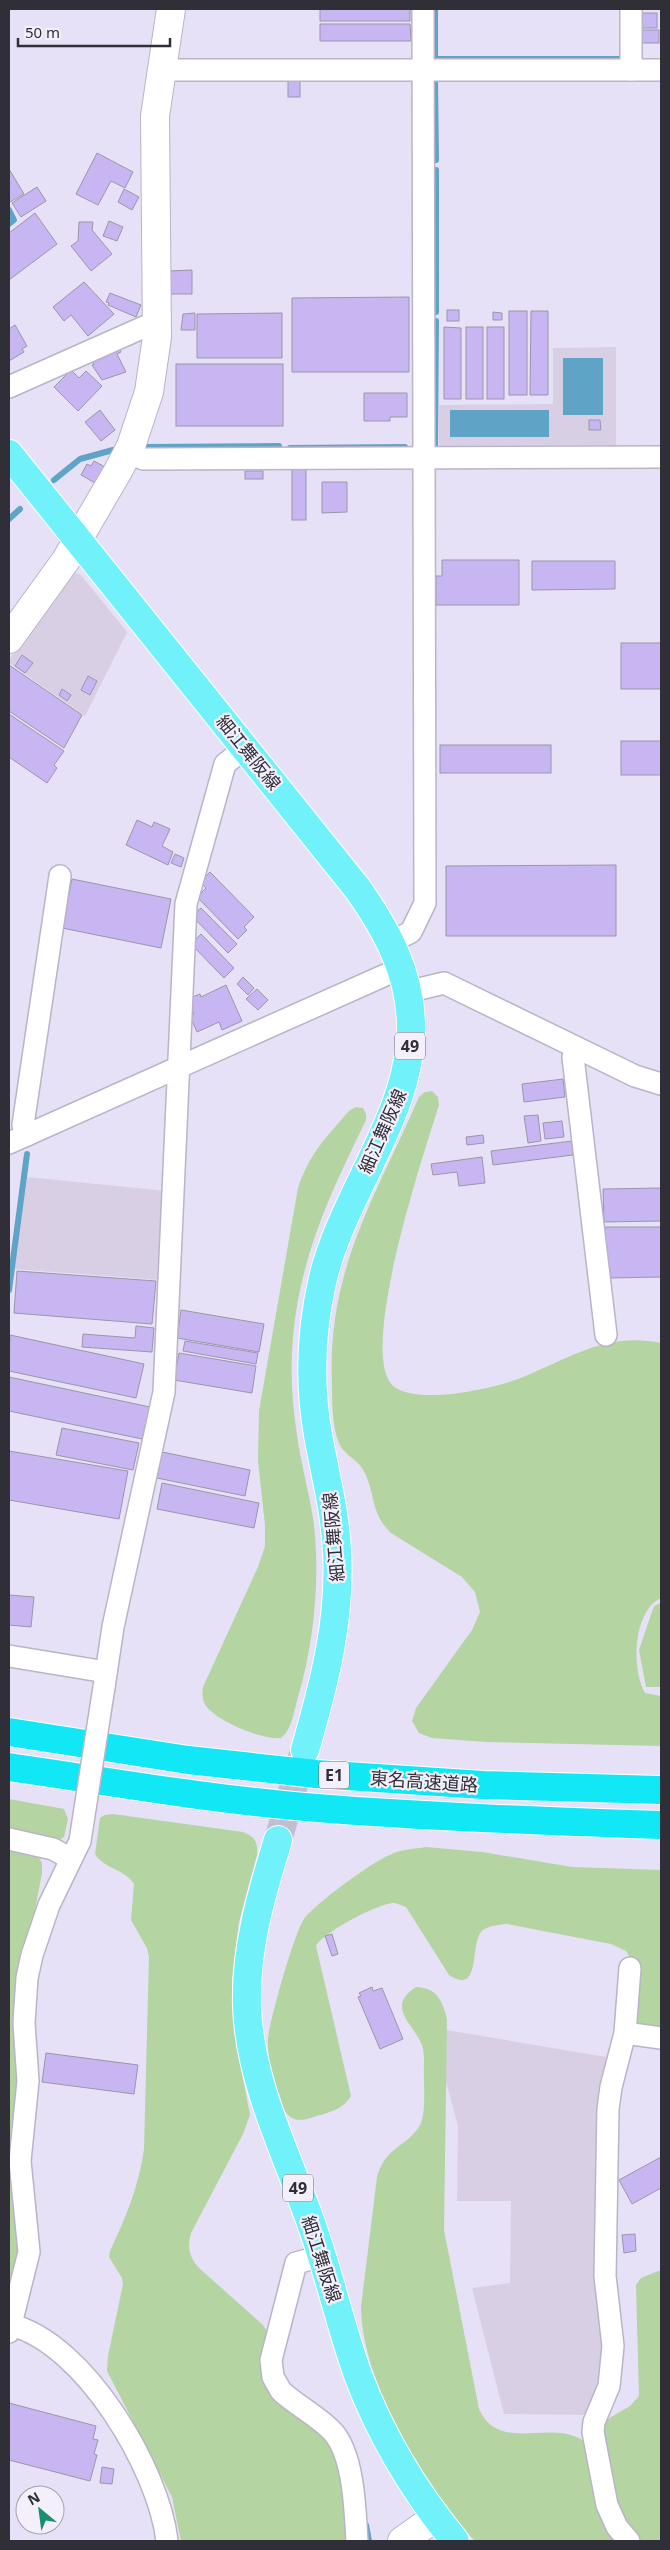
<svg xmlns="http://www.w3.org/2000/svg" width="670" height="2550" viewBox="0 0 670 2550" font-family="'Noto Sans','Noto Sans JP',sans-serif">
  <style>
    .industrial { fill: #d9cfe4 }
    .green { fill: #b4d4a2 }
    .water { fill: #5fa4c6 }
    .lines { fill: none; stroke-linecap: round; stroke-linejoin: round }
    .stream { stroke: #5fa4c6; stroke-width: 6 }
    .building { fill: #c7b6f2; stroke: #9b96a9 }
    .primary-tunnel { stroke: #c2bdd0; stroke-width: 28; stroke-dasharray: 28 14; stroke-linecap: butt }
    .street-casing { stroke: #b9b4c8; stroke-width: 24 }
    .secondary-casing { stroke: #b9b4c8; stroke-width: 30 }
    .primary-casing { stroke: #fff; stroke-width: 30 }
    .highway-casing { stroke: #fff; stroke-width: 30 }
    .street { stroke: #fff; stroke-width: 21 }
    .secondary { stroke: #fff; stroke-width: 28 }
    .primary { stroke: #71f1f9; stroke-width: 28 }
    .highway { stroke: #12e8f5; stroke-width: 28 }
    .street-bridge-casing { stroke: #b9b4c8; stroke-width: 24; stroke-linecap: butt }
    .street-bridge { stroke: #fff; stroke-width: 21 }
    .labels { text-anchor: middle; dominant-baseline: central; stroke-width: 4.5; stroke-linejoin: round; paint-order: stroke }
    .shield { fill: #f3f0fc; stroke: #6a6871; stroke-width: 1 }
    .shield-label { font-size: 16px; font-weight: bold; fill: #302e36 }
    .street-label { font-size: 18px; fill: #302e36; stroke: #f3f0fc }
  </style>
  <rect width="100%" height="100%" fill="#e6e1f6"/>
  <g class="industrial">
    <polygon points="616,347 616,445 439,446 439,405 553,404 553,348"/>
    <polygon points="71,573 80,574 127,632 85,716 9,663 9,660"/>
    <polygon points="27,1177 166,1191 162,1280 14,1269"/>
    <polygon points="446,2030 612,2058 605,2375 590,2415 504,2414 472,2288 510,2283 511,2201 457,2201 458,2126 445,2078"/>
  </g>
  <g class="green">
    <path d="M432 1091 438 1097 439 1105C426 1147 353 1363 396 1388 423 1404 490 1389 518 1379 567 1360 605 1331 661 1343V1598C633 1611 631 1669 645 1693L661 1696V1746L486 1742 432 1738 419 1733 412 1721 416 1708 472 1630 480 1612 475 1592 462 1577 391 1533C369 1512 376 1490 362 1468 356 1459 343 1454 339 1443 332 1426 332 1402 332 1383 327 1270 376 1196 419 1097L425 1092Z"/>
    <path d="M356 1107 363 1108 366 1114V1120C331 1192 300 1256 293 1337 290 1370 292 1403 297 1435 301 1465 310 1495 314 1525 320 1582 314 1642 298 1697 294 1710 292 1730 281 1738 262 1740 217 1721 206 1706 202 1700 202 1694 203 1687L258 1567 265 1546V1525L258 1461 259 1411 298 1188C309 1154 327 1136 350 1110Z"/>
    <polygon points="661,1603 661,1687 646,1687 639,1650 654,1606"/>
    <polygon points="9,1799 64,1809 68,1819 64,1837 59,1840 9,1829"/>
    <path d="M113 1814 243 1832C255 1837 258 1842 257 1855L239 1922 232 1979 235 2036 250 2115 243 2134 191 2233C187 2248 189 2256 199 2268L263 2325 268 2333 265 2360 338 2453 351 2541H181L172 2497 107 2371 108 2356 123 2284 122 2278 109 2257 110 2251C126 2217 139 2186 144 2149L149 1957 147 1948 131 1920 134 1884C125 1869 104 1869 95 1854L100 1818 105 1815Z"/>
    <polygon points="9,1845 37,1854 42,1863 42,1873 22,1977 23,2241 9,2291"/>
    <path d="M426 1847 482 1852 572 1867 661 1870V2030L640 2025 635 2020 634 1964 626 1951 611 1944 507 1924C499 1925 487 1925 481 1932 470 1945 481 1996 449 1975L406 1907C403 1906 398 1904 395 1903 380 1902 322 1933 316 1946L351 2096C344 2107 336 2110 324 2114 315 2116 303 2122 294 2119 284 2115 282 2103 279 2094 273 2077 267 2057 268 2039 270 2019 294 1934 304 1919 316 1903 373 1861 392 1854 403 1849 414 1849 426 1847Z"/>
    <path d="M416 1987C437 1988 442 2000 447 2019L444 2230 479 2409C500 2456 554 2415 588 2444L621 2541H475C424 2486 362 2383 361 2307L377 2177C386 2145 407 2148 420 2125 427 2112 423 2079 424 2064 424 2058 424 2051 422 2045 414 2024 385 2007 416 1987Z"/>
    <polygon points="661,2270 661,2541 637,2541 613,2503 601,2423 630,2406 639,2396 636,2285 641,2278"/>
  </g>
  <g class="water">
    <rect x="563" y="358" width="40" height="57"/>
    <rect x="450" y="410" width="99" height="27"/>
  </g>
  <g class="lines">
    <g class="stream">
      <polyline points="435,9 435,61"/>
      <polyline points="435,59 625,59"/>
      <polyline points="435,81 436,160"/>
      <polyline points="436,170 436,312"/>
      <polyline points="9,210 14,220 9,224"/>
      <polyline points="140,445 144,447 279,446"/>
      <polyline points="435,447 436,321"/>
      <polyline points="290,448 405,447"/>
      <polyline points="54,480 80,459 113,450"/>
      <polyline points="9,519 20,509"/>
      <polyline points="9,1290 27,1154"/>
      <polyline points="366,2525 369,2541"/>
    </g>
  </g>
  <g class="building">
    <rect x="320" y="9" width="90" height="12"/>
    <rect x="637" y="13" width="20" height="15"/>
    <polygon points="320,24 410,24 411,41 320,41"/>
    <rect x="638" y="30" width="21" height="13"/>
    <rect x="288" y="81" width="12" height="16"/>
    <polygon points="97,153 133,172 125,188 111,181 98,205 76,194"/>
    <polygon points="9,169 24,194 10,202 9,199"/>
    <polygon points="37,187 46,201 21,217 12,203"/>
    <polygon points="124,189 139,197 132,210 118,202"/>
    <polygon points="35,213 57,244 9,280 9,233"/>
    <polygon points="109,221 123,227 117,241 103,236"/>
    <polygon points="79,222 93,222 92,230 112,254 91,271 71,246 78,241"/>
    <polygon points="192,270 192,294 168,294 168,271"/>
    <polygon points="84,282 114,314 88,336 71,315 64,321 53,307"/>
    <polygon points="110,293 141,305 136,317 108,305 109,303 106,302"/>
    <polygon points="409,297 409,372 292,372 292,298"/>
    <rect x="447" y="310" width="12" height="11"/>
    <rect x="509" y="311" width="18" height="84"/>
    <polygon points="531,311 548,311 548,395 530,395"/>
    <polygon points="493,312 502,313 502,320 493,320"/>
    <polygon points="195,313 195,330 181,330 183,314"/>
    <polygon points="282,313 282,358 197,358 197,314"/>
    <polygon points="15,325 27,346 22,349 24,352 9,361 9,329"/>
    <polygon points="444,327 461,328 461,399 444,399"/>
    <rect x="466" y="327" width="17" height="72"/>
    <rect x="487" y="327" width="17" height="72"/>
    <polygon points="118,345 121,352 117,354 126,372 102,380 92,365 94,364 91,358"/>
    <rect x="176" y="364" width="107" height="62"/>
    <polygon points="71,370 79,378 86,371 102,386 78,411 54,387"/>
    <polygon points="364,393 407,393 407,417 390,417 390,421 364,421"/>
    <polygon points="100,410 115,430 101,441 85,422"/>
    <polygon points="589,420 600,420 601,430 589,430"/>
    <polygon points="94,461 105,467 95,483 81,475 87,464 91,466"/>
    <rect x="292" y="468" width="14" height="52"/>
    <rect x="245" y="471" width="18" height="8"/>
    <polygon points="322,482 347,482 347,512 322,513"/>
    <polygon points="442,560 519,560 519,605 436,605 436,576 442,576"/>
    <polygon points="532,561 615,561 615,589 532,590"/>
    <rect x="621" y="643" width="40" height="46"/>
    <polygon points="22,655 33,663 25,673 15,666"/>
    <polygon points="9,665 82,715 64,748 9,711"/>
    <polygon points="88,676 97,681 90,695 81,690"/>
    <polygon points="62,689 71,695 67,701 59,695"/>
    <polygon points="9,714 64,751 54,765 57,768 47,783 9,757"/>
    <rect x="621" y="741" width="40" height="34"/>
    <rect x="440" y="745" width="111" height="28"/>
    <polygon points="137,820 152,827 154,822 170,829 162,846 173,852 168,865 126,845"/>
    <polygon points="175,854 184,858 181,867 171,863"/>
    <polygon points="616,865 616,936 446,936 446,866"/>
    <polygon points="210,872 254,917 244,927 247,930 238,939 197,897 206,888 200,882"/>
    <polygon points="72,879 171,899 161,948 62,928"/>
    <polygon points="201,908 237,944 228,953 192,916"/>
    <polygon points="201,934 234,968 224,978 191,944"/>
    <polygon points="243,977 254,988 248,995 237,984"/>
    <polygon points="226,985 242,1021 222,1030 219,1022 197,1032 190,1016 194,1014 187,999 200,994 201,997"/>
    <polygon points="257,989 268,1000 258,1010 246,999"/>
    <polygon points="563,1079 565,1097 524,1102 522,1084"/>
    <polygon points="538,1115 541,1141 528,1143 524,1116"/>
    <polygon points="562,1121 564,1137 545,1139 543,1123"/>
    <polygon points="483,1135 484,1143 467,1145 466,1137"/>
    <polygon points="572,1141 573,1155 493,1165 491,1151"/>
    <polygon points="482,1157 485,1183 459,1186 457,1172 433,1175 431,1164"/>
    <polygon points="661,1188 661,1221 604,1222 603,1189"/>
    <polygon points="602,1227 661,1227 661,1277 608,1278"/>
    <polygon points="17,1271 156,1281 152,1324 14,1313"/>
    <polygon points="181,1310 264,1324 259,1352 177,1338"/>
    <polygon points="136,1326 154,1328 152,1352 82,1347 83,1334 135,1338"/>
    <polygon points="10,1335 144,1364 136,1398 9,1371"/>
    <polygon points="185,1341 258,1353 256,1364 183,1351"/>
    <polygon points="179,1353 256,1366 252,1393 174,1380"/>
    <polygon points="9,1377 150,1407 142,1439 9,1411"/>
    <polygon points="62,1428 139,1443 133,1470 56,1455"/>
    <polygon points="9,1451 128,1471 119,1519 9,1500"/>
    <polygon points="162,1452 250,1470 245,1496 157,1478"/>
    <polygon points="162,1483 259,1503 254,1528 157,1509"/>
    <polygon points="9,1595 34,1597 31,1627 9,1625"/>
    <polygon points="332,1934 338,1954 332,1956 325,1936"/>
    <polygon points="372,1987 373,1991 382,1988 403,2039 380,2049 358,1997 361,1996 359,1993"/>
    <polygon points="46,2053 138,2065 134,2094 42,2082"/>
    <polygon points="661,2157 661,2188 632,2204 619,2180"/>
    <polygon points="635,2234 636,2251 624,2253 622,2235"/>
    <polygon points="9,2403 96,2426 93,2439 98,2440 94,2454 97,2455 90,2481 9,2460"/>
    <polygon points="102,2467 114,2469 112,2484 100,2483"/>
  </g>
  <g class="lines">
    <polyline class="primary-tunnel" points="278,1840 304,1751"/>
    <g class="street-casing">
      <g id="street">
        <polyline points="631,9 631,70"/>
        <polyline points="161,67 175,70 661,70"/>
        <polyline points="9,387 144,327 157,327"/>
        <polyline points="128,452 143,459 661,457"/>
        <polyline points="391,942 411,932 425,903 423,9"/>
        <polyline points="407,992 444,983 635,1076 661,1084"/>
        <polyline points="577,1048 573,1057 606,1335"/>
        <polyline points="27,1135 23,1125 60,876"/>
        <polyline points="9,1143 401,968"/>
        <polyline points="9,1656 106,1672"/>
        <polyline points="104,1687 113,1627 164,1392 186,904 225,764 245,748"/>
        <polyline points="9,1839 53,1849 71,1859"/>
        <polyline points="625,2033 661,2038"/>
        <path d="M322 2256 296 2263 271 2360 273 2377 281 2391C297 2406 318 2416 333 2432 354 2456 355 2510 357 2541"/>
        <path d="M11 2325C84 2343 159 2469 167 2541"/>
        <polyline points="9,2332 29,2252 20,2161 28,2081 24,2023 27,1978 32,1955 49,1905 80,1841"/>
        <polyline points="629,2541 617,2527 607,2505 593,2432 594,2422 609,2386 613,2346 605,2276 608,2109 611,2087 625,2033 630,1968"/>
      </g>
    </g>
    <g class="secondary-casing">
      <g id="secondary">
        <polyline points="9,639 66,560 118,471 131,446 149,392 157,337 155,116 171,9"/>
        <polyline points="402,2541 436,2517"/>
      </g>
    </g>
    <g class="primary-casing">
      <g id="primary">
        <path d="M9 454 357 888C386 929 410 972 411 1024 412 1115 344 1191 323 1278 311 1329 309 1384 318 1435 325 1474 335 1511 337 1551 341 1620 324 1684 305 1750"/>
        <path d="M278 1840C261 1895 245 1949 247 2007 250 2083 286 2152 311 2223 329 2273 340 2325 358 2375 381 2436 414 2491 455 2541"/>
      </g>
    </g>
    <g class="highway-casing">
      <g id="highway">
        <polyline points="9,1732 188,1760 316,1774 483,1785 661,1790"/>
        <path d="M9 1767C111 1782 214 1800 317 1808 431 1817 546 1821 661 1825"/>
      </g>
    </g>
    <use href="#street" class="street"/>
    <use href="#secondary" class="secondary"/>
    <use href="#primary" class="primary"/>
    <use href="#highway" class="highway"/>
    <g class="street-bridge-casing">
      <polyline id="street-bridge" points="80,1841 104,1687"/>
    </g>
    <use href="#street-bridge" class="street-bridge"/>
  </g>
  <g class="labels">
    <g class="shield">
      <rect x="395" y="1032.5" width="30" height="27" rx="4"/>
      <rect x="319" y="1761.5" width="30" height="27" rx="4"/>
      <rect x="283" y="2174.5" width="30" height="27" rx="4"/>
    </g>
    <g class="shield-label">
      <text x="410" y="1046">49</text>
      <text x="334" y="1775">E1</text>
      <text x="298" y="2188">49</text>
    </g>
    <g class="street-label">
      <text transform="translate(249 752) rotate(51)">細江舞阪線</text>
      <text transform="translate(382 1131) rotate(-66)">細江舞阪線</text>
      <text transform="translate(333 1537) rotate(-95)">細江舞阪線</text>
      <text transform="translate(424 1781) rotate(4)">東名高速道路</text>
      <text transform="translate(322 2259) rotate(72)">細江舞阪線</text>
    </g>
  </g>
  <rect width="670" height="2550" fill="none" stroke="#302e36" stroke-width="20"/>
  <g transform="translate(40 2510) rotate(331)"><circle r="24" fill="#f3f0fc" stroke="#a5a2ad"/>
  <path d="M0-4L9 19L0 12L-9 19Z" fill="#198f72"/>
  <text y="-8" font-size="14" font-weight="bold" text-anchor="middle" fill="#302e36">N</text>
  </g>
  <path d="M18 38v8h152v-8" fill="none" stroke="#302e36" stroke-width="2.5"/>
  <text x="25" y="38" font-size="15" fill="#302e36" stroke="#f3f0fc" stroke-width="4" paint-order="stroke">50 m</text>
</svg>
